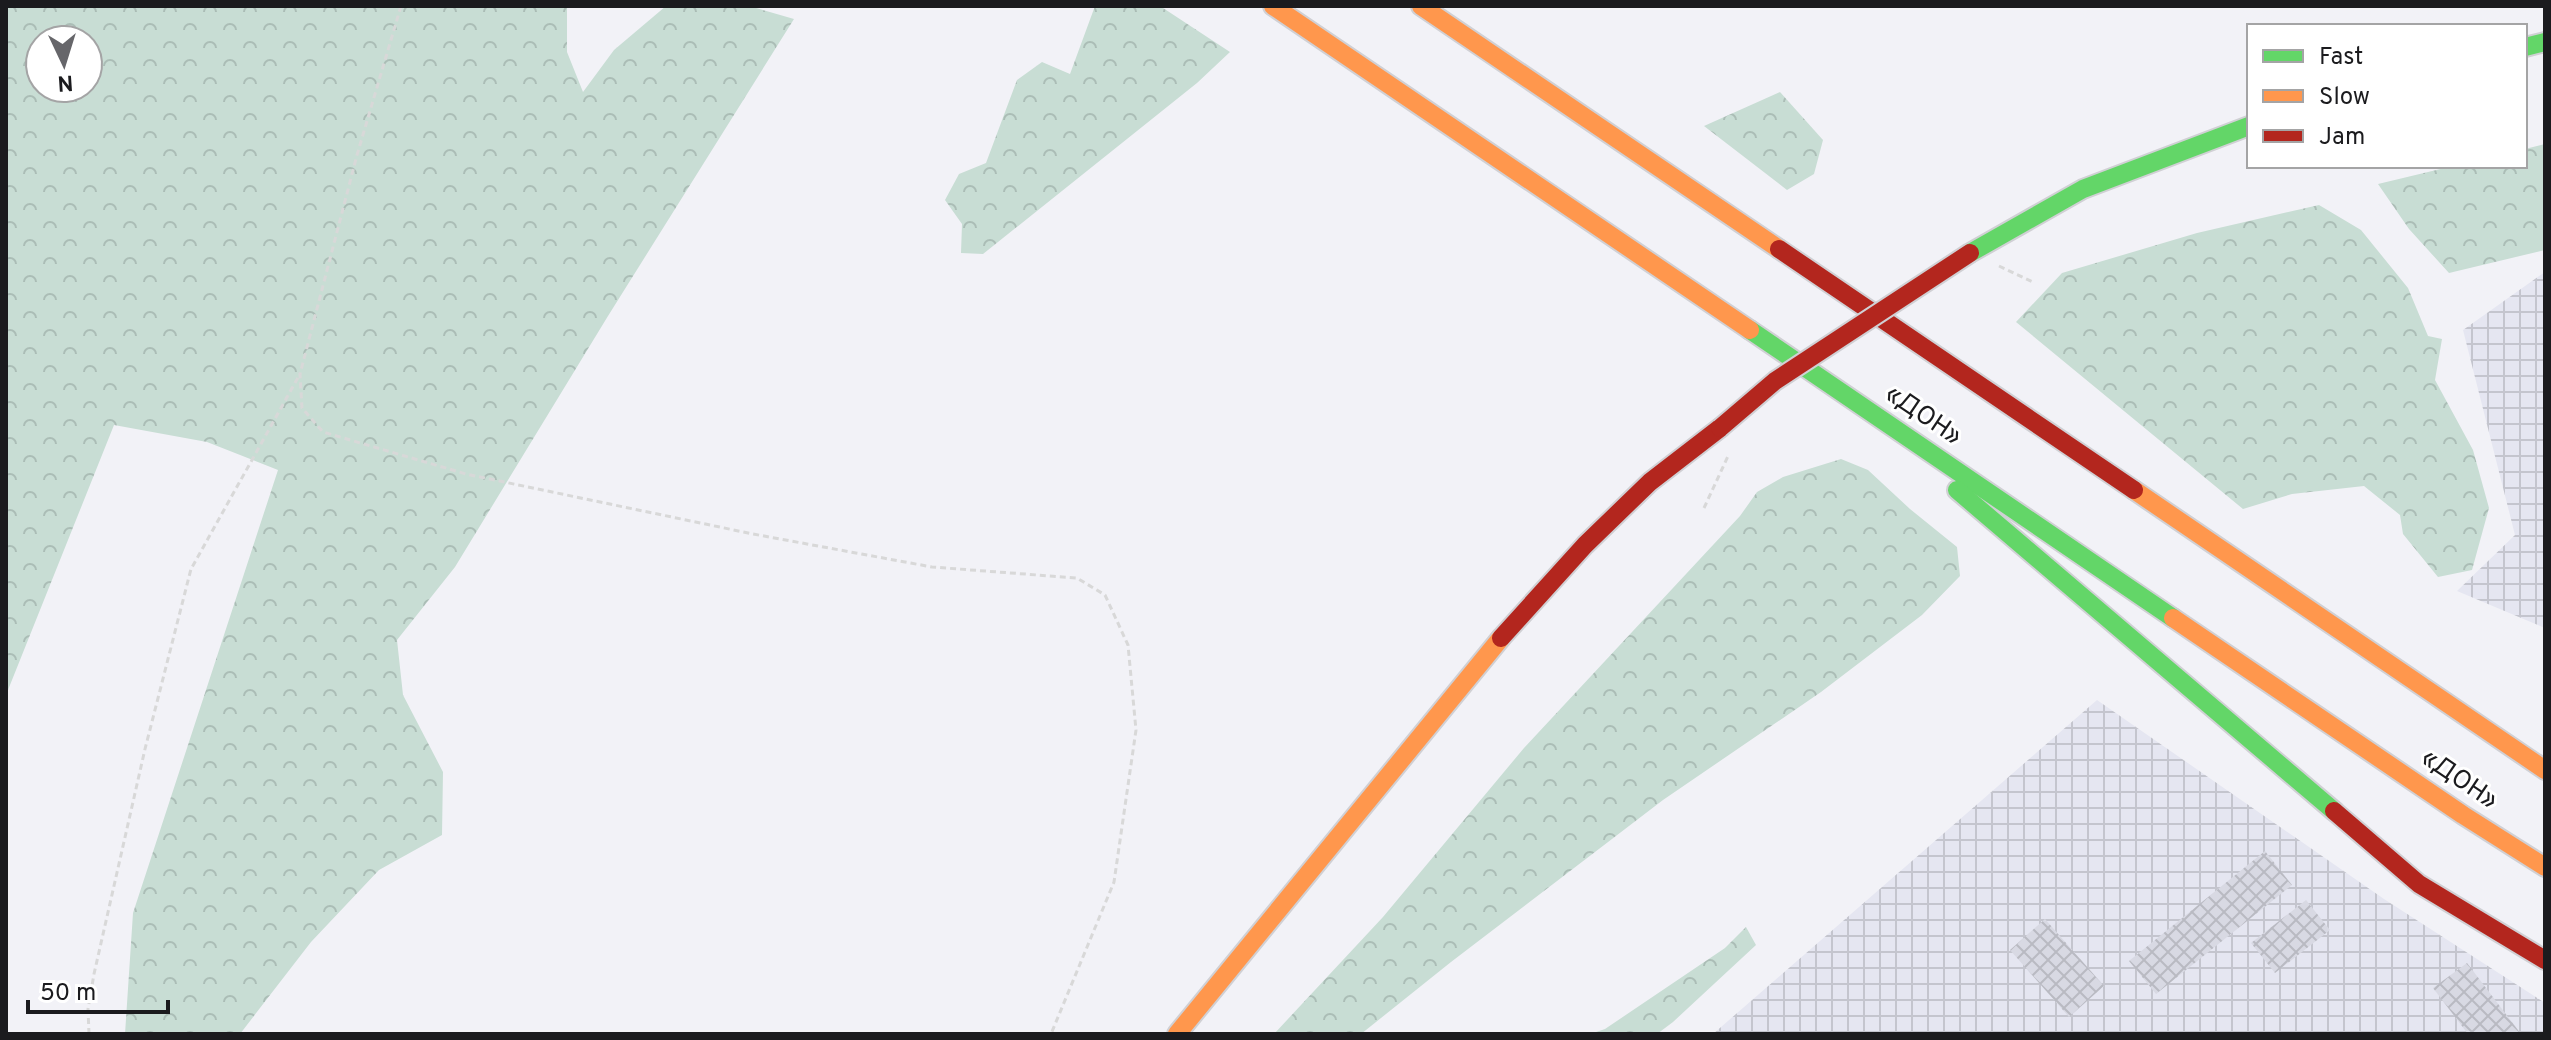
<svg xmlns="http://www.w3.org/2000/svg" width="2551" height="1040" viewBox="0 0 2551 1040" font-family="Overpass,sans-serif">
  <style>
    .industrial { fill: url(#industrial-grid) }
    .forest { fill: url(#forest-crowns); fill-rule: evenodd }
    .building { fill: url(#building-cross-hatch) }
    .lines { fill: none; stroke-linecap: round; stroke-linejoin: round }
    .fast-casing { stroke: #d0d0d4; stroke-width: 22 }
    .slow-casing { stroke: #d0d0d4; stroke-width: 22 }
    .jam-casing { stroke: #d0d0d4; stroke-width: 22 }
    .path { stroke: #d8d8d8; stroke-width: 3; stroke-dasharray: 6 4; stroke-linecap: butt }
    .fast { stroke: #63d668; stroke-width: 18 }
    .slow { stroke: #ff974d; stroke-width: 18 }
    .jam { stroke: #b3261e; stroke-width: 18 }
    .jam-bridge-casing { stroke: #d0d0d4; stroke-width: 22; stroke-linecap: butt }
    .jam-bridge { stroke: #b3261e; stroke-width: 18 }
    .labels { text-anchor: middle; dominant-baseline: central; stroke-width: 6; stroke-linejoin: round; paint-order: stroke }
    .street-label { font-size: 26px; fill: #1b1b1e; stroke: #fff }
  </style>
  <defs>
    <pattern id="industrial-grid" width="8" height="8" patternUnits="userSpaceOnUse" patternTransform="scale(2)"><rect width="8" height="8" fill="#e5e6f1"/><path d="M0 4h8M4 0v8" fill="none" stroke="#c4c5ce"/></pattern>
    <pattern id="forest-crowns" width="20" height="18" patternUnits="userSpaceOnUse" patternTransform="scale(2)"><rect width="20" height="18" fill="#c8ddd4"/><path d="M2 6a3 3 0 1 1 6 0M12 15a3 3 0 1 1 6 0" fill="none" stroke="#abbdb6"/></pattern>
    <pattern id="building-cross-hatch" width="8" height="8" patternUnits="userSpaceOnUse" patternTransform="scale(2)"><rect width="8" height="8" fill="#d8d9e3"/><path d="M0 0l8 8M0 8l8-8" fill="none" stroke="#b9bac2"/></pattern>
  </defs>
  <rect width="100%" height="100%" fill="#f2f2f7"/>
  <g class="industrial">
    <polygon points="2545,272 2545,628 2457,591 2515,535 2463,330"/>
    <polygon points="2097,700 2384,899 2545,1003 2545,1034 1713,1034"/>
  </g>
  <g class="forest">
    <path d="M6 6H567V52L583 92 614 50 666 6H749L794 19 608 316 455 567 397 640 403 695 443 772 442 835 379 870 311 942 240 1034H125L133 913 278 470 207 442 114 425 6 695ZM88 40V88H40V40Z"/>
    <polygon points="1095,6 1160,6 1230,52 1197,83 983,254 961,253 962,224 945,200 959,174 986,163 1017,80 1042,62 1070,74"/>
    <polygon points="1780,92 1823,140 1814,174 1787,190 1704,126"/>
    <polygon points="2545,144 2545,250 2449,273 2409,229 2378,184 2453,166 2525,166 2525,149"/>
    <polygon points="2319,205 2361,230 2408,288 2428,336 2442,339 2435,380 2473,450 2489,508 2472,570 2438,577 2403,534 2400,515 2364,486 2292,494 2243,509 2016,322 2062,273 2197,233"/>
    <polygon points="1841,459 1868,470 1910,509 1957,547 1960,576 1922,615 1821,692 1663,800 1451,962 1361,1034 1274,1034 1383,917 1524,748 1740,516 1757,492 1783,477"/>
    <polygon points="1746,927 1756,945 1673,1022 1657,1034 1590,1034 1605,1029 1725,948"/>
  </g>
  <g class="building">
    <polygon points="2265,851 2292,885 2156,994 2129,961"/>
    <polygon points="2306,900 2330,930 2275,973 2251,943"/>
    <polygon points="2045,919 2104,986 2069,1017 2010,950"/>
    <polygon points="2467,963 2521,1034 2468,1034 2433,988"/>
  </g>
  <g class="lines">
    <g class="fast-casing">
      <g id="fast">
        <polyline points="2525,47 2545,42"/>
        <polyline points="1970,253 2083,189 2249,126"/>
        <polyline points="1750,330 2173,618"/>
        <polyline points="1957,490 2334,811"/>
      </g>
    </g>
    <g class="slow-casing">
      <g id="slow">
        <polyline points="1273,6 1750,330"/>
        <polyline points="1421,6 1779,249"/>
        <polyline points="2134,490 2545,770"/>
        <polyline points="2173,618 2463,815 2545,867"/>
        <polyline points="1177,1034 1501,638"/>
      </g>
    </g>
    <g class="jam-casing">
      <g id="jam">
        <polyline points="1779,249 2134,490"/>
        <polyline points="1501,638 1585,545 1650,482 1720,428"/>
        <polyline points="2334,811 2419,884 2545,960"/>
      </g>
    </g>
    <g class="path">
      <polyline points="401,6 357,155 300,374 302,408 323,432 466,474 753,534 932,567 1077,578 1105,595 1128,645 1136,730 1114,882 1051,1034"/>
      <polyline points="1999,266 2035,283"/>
      <polyline points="1704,508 1729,454"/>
      <polyline points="89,1034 88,1009 94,974 145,749 191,569 300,374"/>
    </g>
    <use href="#fast" class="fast"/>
    <use href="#slow" class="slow"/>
    <use href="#jam" class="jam"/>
    <g class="jam-bridge-casing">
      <polyline id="jam-bridge" points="1720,428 1775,381 1970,253"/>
    </g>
    <use href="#jam-bridge" class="jam-bridge"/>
  </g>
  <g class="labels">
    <g class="street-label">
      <text transform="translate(1923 416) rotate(34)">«ДОН»</text>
      <text transform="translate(2459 780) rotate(34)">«ДОН»</text>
    </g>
  </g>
  <rect width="2551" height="1040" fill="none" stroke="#1b1b1e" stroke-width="16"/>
  <rect x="2247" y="24" width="280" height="144" fill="#ffffff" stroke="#a4a4a5" stroke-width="2"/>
  <rect x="2263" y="50" width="40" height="12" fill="#63d668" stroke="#a4a4a5" stroke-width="2"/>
  <text x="2319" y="64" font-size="24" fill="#1b1b1e">Fast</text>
  <rect x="2263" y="90" width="40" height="12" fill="#ff974d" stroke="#a4a4a5" stroke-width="2"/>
  <text x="2319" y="104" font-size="24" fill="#1b1b1e">Slow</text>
  <rect x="2263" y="130" width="40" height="12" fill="#b3261e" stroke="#a4a4a5" stroke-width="2"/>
  <text x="2319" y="144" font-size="24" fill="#1b1b1e">Jam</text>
  <g transform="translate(64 64) rotate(176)"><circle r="38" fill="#ffffff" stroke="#a4a4a5" stroke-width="2"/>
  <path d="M0-6L14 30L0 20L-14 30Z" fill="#66666a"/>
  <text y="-12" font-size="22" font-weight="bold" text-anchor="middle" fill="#1b1b1e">N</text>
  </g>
  <path d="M28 1000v12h140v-12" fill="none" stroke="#1b1b1e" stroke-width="4"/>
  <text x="40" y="1000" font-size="24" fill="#1b1b1e" stroke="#ffffff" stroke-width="6" paint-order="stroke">50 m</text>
</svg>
